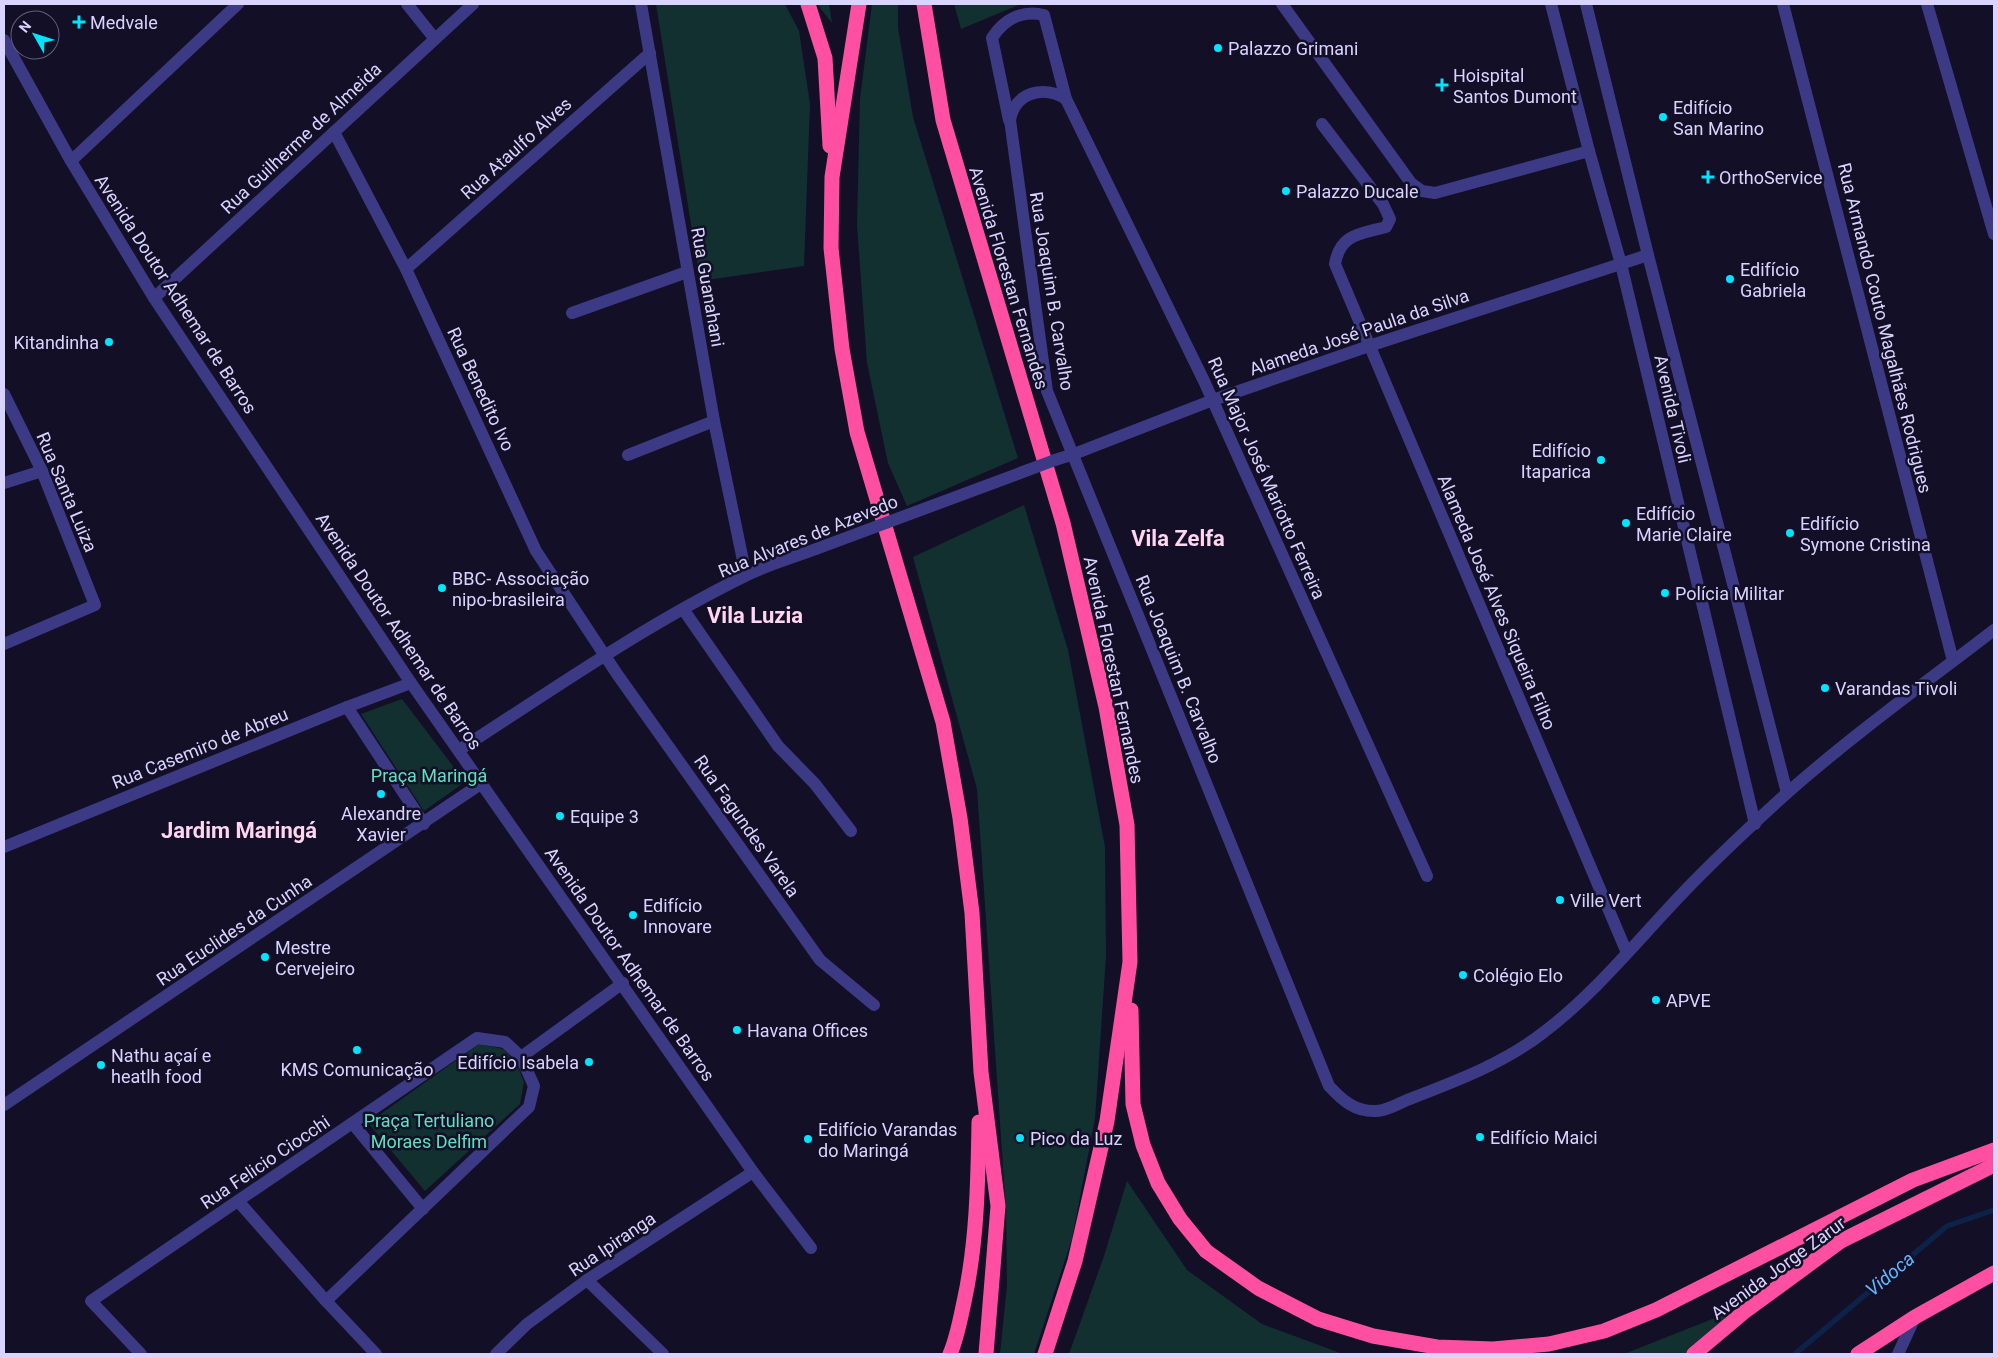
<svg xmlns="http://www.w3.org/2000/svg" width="1998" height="1358" viewBox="0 0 1998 1358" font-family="Roboto,sans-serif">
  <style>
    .green { fill: #12302f }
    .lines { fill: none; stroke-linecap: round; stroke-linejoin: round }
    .stream { stroke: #0c2248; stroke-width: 5.5 }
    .minor { stroke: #3d3a85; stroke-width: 12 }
    .highway { stroke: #ff4fa3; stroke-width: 15 }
    .minor-bridge { stroke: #3d3a85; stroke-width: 12 }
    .poi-dot { fill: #00e5ff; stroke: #130f26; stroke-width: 2 }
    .labels { text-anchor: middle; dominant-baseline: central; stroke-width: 5; stroke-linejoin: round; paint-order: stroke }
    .poi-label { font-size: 18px; fill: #d9d4ff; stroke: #130f26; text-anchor: start }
    .street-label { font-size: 18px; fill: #d9d4ff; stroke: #130f26 }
    .park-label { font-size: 18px; fill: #5fe0c0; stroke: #130f26 }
    .water-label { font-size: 19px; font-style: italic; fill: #62b6ff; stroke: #130f26 }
    .district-label { font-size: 22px; font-weight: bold; fill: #ffd6f0; stroke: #130f26 }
  </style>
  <rect width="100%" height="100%" fill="#130f26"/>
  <g class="green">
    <polygon points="656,4 785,4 799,31 810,104 804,266 700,281"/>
    <polygon points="817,4 829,4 832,23"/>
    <polygon points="872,4 898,4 898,28 913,117 1018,458 907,506 888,463 867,363 857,225 860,99"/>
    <polygon points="954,4 1021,4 961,29"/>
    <polygon points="1024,505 1068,650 1105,847 1106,956 1095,1119 1072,1239 1034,1354 1000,1354 1007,1285 1006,1210 977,789 913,557"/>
    <polygon points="402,699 465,782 424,811 361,714"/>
    <polygon points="479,1044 503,1049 516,1062 524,1082 520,1104 425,1191 368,1123"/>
    <polygon points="1127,1181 1187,1270 1262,1324 1343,1354 1069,1354 1104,1256"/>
    <polygon points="1745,1306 1686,1354 1624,1354"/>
  </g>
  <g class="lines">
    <polyline class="stream" points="1795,1354 1947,1226 1994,1210"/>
    <g class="minor">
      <polyline points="407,4 435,39"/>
      <polyline points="641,4 714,421 746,575"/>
      <polyline points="1282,4 1411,183 1422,191 1435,193 1589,151"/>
      <polyline points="1551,4 1589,151 1621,264 1755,824"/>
      <polyline points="1586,4 1648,255 1787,793"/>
      <polyline points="1783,4 1953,661"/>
      <polyline points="1927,4 1994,234"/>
      <polyline points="4,40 71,161 154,298 411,683 753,1172 811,1248"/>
      <path d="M1066 99C1044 85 1015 92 1010 120L1047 391 1329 1086C1342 1100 1355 1112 1376 1111 1386 1111 1398 1104 1407 1100 1454 1082 1505 1063 1544 1032 1589 998 1627 953 1665 912 1703 870 1745 831 1787 793 1853 735 1925 683 1994 630"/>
      <path d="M1009 120 992 38C1004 19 1022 10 1044 15L1066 99 1204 381 1427 876"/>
      <path d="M1322 124 1383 204 1390 219 1386 227C1360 234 1340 234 1335 264L1627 953"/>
      <polyline points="334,132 406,269 536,551 617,674 820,960 874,1005"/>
      <polyline points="71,161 238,4"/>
      <polyline points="406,269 650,53"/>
      <polyline points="154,298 473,4"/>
      <polyline points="572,313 687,272"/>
      <polyline points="4,394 42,471 95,605 4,644"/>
      <polyline points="628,455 714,421"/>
      <polyline points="1055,460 1074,454 1213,400 1369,346 1648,255"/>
      <polyline points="4,483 42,471"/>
      <polyline points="683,609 778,746 815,784 851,831"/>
      <polyline points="347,707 424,824"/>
      <path d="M459 750C552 690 645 625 745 576 767 565 792 558 816 549"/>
      <polyline points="4,847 347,707 411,683"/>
      <polyline points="521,1057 623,983"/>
      <polyline points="4,1105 482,783"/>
      <polyline points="353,1124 423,1209"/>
      <polyline points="238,1201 326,1301 376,1354"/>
      <polyline points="587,1280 663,1354"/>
      <polyline points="141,1354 91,1301 477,1038 505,1042 521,1057 534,1086 529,1107 326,1301"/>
      <polyline points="496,1354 527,1324 587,1280 753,1172"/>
      <polyline points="1898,1354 1915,1317"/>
    </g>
    <g class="highway">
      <polyline points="808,4 825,58 830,146"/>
      <polyline points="859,4 832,177 831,248 842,349 857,432 943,722 960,818 972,913 981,1072 998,1206 986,1354"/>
      <polyline points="924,4 943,120 1063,523 1106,707 1127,825 1130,962 1107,1121 1075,1261 1045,1354"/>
      <polyline points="1131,1010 1133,1104 1143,1145 1158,1183 1180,1219 1206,1251 1258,1288 1318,1319 1373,1336 1437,1347 1493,1349 1549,1344 1604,1331 1656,1310 1913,1180 1994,1150"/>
      <path d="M950 1354C957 1338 960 1320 964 1302 977 1243 978 1182 979 1122"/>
      <polyline points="1694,1354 1744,1312 1841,1241 1994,1165"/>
      <polyline points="1858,1354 1915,1317 1994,1273"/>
    </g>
    <polyline class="minor-bridge" points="816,549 1055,460"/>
  </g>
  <g class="poi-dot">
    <path d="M76.5 14.5h5v5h5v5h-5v5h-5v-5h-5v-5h5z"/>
    <circle cx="1218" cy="48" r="5"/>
    <path d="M1439.5 77.5h5v5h5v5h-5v5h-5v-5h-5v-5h5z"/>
    <circle cx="1663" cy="117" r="5"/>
    <path d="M1705.5 169.5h5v5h5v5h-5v5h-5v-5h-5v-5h5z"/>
    <circle cx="1286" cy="191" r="5"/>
    <circle cx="1730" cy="279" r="5"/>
    <circle cx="109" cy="342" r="5"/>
    <circle cx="1601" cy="460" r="5"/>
    <circle cx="1626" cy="523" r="5"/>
    <circle cx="1790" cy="533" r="5"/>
    <circle cx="442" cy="588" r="5"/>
    <circle cx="1665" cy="593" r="5"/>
    <circle cx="1825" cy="688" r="5"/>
    <circle cx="381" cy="794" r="5"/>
    <circle cx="560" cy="816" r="5"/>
    <circle cx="1560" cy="900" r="5"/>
    <circle cx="633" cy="915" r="5"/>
    <circle cx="265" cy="957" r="5"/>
    <circle cx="1463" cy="975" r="5"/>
    <circle cx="1656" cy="1000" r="5"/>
    <circle cx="737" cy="1030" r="5"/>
    <circle cx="357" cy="1050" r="5"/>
    <circle cx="589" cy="1062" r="5"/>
    <circle cx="101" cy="1065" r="5"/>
    <circle cx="1480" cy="1137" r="5"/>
    <circle cx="1020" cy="1138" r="5"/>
    <circle cx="808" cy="1139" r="5"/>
  </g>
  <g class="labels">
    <g class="poi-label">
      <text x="90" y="22">Medvale</text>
      <text x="1228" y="48">Palazzo Grimani</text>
      <text x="1453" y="75">Hoispital<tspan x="1453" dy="21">Santos Dumont</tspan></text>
      <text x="1673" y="107">Edifício<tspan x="1673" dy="21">San Marino</tspan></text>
      <text x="1719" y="177">OrthoService</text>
      <text x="1296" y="191">Palazzo Ducale</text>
      <text x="1740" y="269">Edifício<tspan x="1740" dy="21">Gabriela</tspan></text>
      <text x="99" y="342" text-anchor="end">Kitandinha</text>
      <text x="1591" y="450" text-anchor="end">Edifício<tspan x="1591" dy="21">Itaparica</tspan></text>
      <text x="1636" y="513">Edifício<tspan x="1636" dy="21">Marie Claire</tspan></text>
      <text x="1800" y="523">Edifício<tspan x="1800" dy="21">Symone Cristina</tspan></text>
      <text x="452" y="578">BBC- Associação<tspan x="452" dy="21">nipo-brasileira</tspan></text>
      <text x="1675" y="593">Polícia Militar</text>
      <text x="1835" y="688">Varandas Tivoli</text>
      <text x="381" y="813" text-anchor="middle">Alexandre<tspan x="381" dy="21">Xavier</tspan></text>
      <text x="570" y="816">Equipe 3</text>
      <text x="1570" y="900">Ville Vert</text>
      <text x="643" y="905">Edifício<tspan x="643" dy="21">Innovare</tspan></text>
      <text x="275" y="947">Mestre<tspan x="275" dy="21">Cervejeiro</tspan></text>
      <text x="1473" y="975">Colégio Elo</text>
      <text x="1666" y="1000">APVE</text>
      <text x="747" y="1030">Havana Offices</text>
      <text x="111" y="1055">Nathu açaí e<tspan x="111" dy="21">heatlh food</tspan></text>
      <text x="579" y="1062" text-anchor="end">Edifício Isabela</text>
      <text x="357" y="1069" text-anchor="middle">KMS Comunicação</text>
      <text x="818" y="1129">Edifício Varandas<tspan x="818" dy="21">do Maringá</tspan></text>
      <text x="1490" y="1137">Edifício Maici</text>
      <text x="1030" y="1138">Pico da Luz</text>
    </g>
    <g class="street-label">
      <text transform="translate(301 138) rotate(-43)">Rua Guilherme de Almeida</text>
      <text transform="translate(516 148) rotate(-42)">Rua Ataulfo Alves</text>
      <text transform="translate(1009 278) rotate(73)">Avenida Florestan Fernandes</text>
      <text transform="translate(708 287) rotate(80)">Rua Guanahani</text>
      <text transform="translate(1052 291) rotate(81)">Rua Joaquim B. Carvalho</text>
      <text transform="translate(176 294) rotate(57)">Avenida Doutor Adhemar de Barros</text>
      <text transform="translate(1885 328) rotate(76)">Rua Armando Couto Magalhães Rodrigues</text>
      <text transform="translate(1359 332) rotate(-19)">Alameda José Paula da Silva</text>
      <text transform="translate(481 389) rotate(65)">Rua Benedito Ivo</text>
      <text transform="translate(1673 409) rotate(77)">Avenida Tivoli</text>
      <text transform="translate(1267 478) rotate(66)">Rua Major José Mariotto Ferreira</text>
      <text transform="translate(67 492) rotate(67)">Rua Santa Luiza</text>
      <text transform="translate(808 536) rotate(-22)">Rua Alvares de Azevedo</text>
      <text transform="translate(1497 602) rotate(67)">Alameda José Alves Siqueira Filho</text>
      <text transform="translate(399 631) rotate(56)">Avenida Doutor Adhemar de Barros</text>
      <text transform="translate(1179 669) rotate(68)">Rua Joaquim B. Carvalho</text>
      <text transform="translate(1114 670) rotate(78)">Avenida Florestan Fernandes</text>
      <text transform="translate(200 748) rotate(-22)">Rua Casemiro de Abreu</text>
      <text transform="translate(747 826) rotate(55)">Rua Fagundes Varela</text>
      <text transform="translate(234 930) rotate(-34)">Rua Euclides da Cunha</text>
      <text transform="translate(630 964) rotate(55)">Avenida Doutor Adhemar de Barros</text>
      <text transform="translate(265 1162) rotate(-34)">Rua Felicio Ciocchi</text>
      <text transform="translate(612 1244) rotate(-34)">Rua Ipiranga</text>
      <text transform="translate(1778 1268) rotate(-36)">Avenida Jorge Zarur</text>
    </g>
    <g class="park-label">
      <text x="429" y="775">Praça Maringá</text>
      <text x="429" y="1120">Praça Tertuliano<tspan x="429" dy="21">Moraes Delfim</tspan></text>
    </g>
    <g class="water-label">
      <text transform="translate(1890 1274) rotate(-40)">Vidoca</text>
    </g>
    <g class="district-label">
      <text x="1178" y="538">Vila Zelfa</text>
      <text x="755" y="615">Vila Luzia</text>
      <text x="239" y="830">Jardim Maringá</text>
    </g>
  </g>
  <rect width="1998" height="1358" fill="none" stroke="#d9d4ff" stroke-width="10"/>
  <g transform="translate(35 35) rotate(309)"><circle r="24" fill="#130f26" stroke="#625e7d"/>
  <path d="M0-4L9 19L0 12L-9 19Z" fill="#00e5ff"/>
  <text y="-8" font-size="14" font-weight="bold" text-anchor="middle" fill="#d9d4ff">N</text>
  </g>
</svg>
